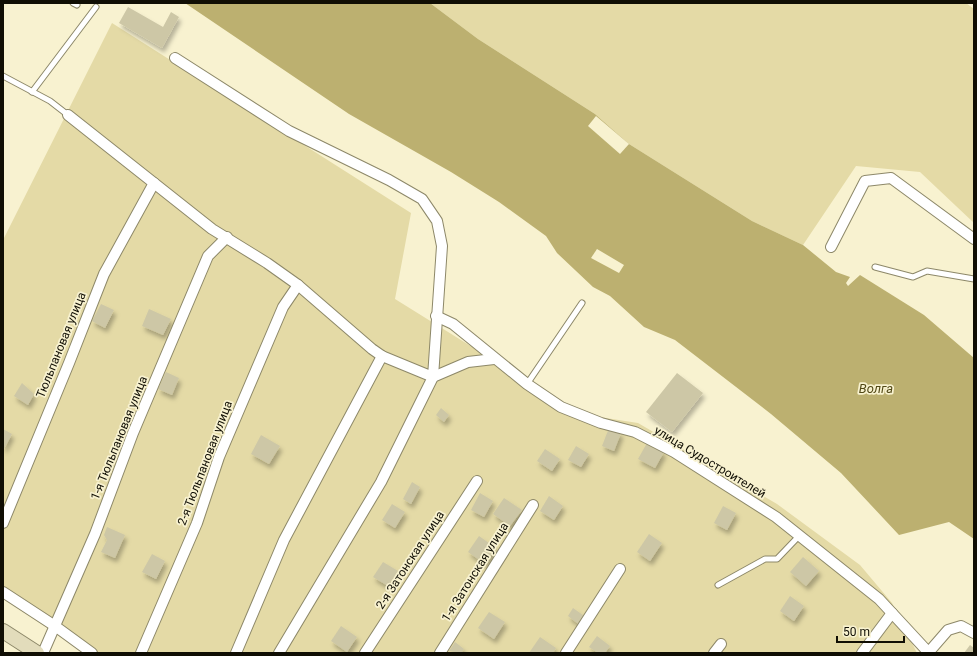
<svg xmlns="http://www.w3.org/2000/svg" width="977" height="656" viewBox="0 0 977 656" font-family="Roboto,sans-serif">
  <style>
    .green { fill: #e4daa6 }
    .water { fill: #bcb070 }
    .pier { fill: #f8f2d0 }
    .building { fill: #cdc7a6; filter: url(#shadow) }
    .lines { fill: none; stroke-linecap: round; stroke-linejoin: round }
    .lane-casing { stroke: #8d8869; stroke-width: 7 }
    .street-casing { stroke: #8d8869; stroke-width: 12 }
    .secondary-casing { stroke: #8d8869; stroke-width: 16 }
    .lane { stroke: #fff; stroke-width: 5 }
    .street { stroke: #fff; stroke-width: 10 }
    .secondary { stroke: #e2dcbb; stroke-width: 14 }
    .labels { text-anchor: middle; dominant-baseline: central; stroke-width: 3.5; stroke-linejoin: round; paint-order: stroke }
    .street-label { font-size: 12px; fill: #100e04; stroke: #f8f2d0 }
    .water-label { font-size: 13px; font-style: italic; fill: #514816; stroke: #f8f2d0 }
  </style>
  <defs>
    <filter id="shadow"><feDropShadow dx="2.5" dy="4.5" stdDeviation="2" flood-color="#0004"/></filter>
  </defs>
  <rect width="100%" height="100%" fill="#f8f2d0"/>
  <g class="green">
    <polygon points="430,3 966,3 974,9 974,223 920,172 856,166 803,245 752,221 629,144 595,114 478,39"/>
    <polygon points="112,23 411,213 395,299 580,414 638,423 777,504 860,565 892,603 917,653 84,653 3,598 3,240"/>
  </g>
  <polygon class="water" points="185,3 430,3 478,39 595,114 629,144 752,221 803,245 836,272 850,277 846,283 848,286 860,275 924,315 974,358 974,539 949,522 899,535 841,473 771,414 675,340 644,327 610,296 593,287 557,253 546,236 499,202 451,172 349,114"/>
  <g class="pier">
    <polygon points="596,116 629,144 620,154 588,126"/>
    <polygon points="597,249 624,265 619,273 591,258"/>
  </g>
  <g class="building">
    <polygon points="128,7 163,27 171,12 179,17 162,48 119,23"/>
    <polygon points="101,304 114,310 105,328 92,321"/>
    <polygon points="149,309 171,319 163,335 142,326"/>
    <polygon points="166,372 179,378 172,395 158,389"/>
    <polygon points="677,373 703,393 672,432 646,412"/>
    <polygon points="22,383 34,394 28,405 14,396"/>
    <polygon points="441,408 449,415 444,422 436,415"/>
    <polygon points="609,428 621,433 614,451 602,446"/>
    <polygon points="3,429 12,434 4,449 3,448"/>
    <polygon points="261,435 280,446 269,464 251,454"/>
    <polygon points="647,443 664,452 655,468 638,459"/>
    <polygon points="576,446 589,454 581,467 568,460"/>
    <polygon points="545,449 560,459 552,471 537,461"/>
    <polygon points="412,482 420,487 411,504 403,499"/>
    <polygon points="480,493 493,501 484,517 471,510"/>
    <polygon points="549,496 563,506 554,520 540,511"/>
    <polygon points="504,498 522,510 510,526 493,514"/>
    <polygon points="392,504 405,512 395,528 382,520"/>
    <polygon points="723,506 736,513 727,530 714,523"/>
    <polygon points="107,527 125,535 115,558 101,552 107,540 104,535"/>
    <polygon points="649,534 662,543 650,561 637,552"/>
    <polygon points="479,536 496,548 485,564 468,552"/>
    <polygon points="152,554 165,561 156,579 142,572"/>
    <polygon points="803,557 819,571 806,586 790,572"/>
    <polygon points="383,562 398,571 388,586 373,577"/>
    <polygon points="790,596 804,606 794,621 780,611"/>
    <polygon points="573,608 587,618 581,626 568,616"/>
    <polygon points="489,612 505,622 494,639 478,628"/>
    <polygon points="341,626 357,637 347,652 331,641"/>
    <polygon points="597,636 610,646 605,653 598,653 589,647"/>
    <polygon points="540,637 556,648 553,653 529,653"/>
    <polygon points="455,642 464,649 461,653 449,651"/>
    <polygon points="970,645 974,648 974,653 964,653"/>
  </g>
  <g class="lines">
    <g class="lane-casing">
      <g id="lane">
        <polyline points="73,3 77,5"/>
        <polyline points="3,76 50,101 68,115"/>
        <polyline points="32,92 96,7"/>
        <polyline points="875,267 913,277 927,271 974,279"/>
        <polyline points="527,384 582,303"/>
        <polyline points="718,585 765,559 777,559 799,536"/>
      </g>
    </g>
    <g class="street-casing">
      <g id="street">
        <polyline points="68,115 212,229 267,263 298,285 372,349 382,356 433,377 442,246 437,221 422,199 389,180 289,131 175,58"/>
        <polyline points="831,247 865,181 891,178 974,239"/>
        <polyline points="436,316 453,324 527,384 561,407 601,423 635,432 674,452 776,517 879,599 929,653"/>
        <polyline points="3,523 69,363 104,274 154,183"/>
        <polyline points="3,592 55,626 92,653"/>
        <polyline points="43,653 95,534 133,433 208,256 227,237"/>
        <polyline points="141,653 197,523 219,457 283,307 298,285"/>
        <polyline points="236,653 284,540 382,356"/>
        <polyline points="279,653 381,482 433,377 468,362 494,359"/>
        <polyline points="365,653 477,481"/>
        <polyline points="440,653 533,505"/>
        <polyline points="566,653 620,569"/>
        <polyline points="714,653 721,644"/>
        <polyline points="862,653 892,613"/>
        <polyline points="928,653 948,630 961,626 974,633"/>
      </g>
    </g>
    <g class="secondary-casing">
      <polyline id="secondary" points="3,631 37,653"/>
    </g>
    <use href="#lane" class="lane"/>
    <use href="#street" class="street"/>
    <use href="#secondary" class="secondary"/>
  </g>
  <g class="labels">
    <g class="street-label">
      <text transform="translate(61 345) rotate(-68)">Тюльпановая улица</text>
      <text transform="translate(119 438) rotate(-68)">1-я Тюльпановая улица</text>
      <text transform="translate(710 462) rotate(31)">улица Судостроителей</text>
      <text transform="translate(205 463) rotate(-69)">2-я Тюльпановая улица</text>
      <text transform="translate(410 560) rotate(-57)">2-я Затонская улица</text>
      <text transform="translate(475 572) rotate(-58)">1-я Затонская улица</text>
    </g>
    <g class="water-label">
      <text x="876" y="388">Волга</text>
    </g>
  </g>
  <rect width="977" height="656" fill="none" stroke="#100e04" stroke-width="8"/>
  <path d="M837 636v6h67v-6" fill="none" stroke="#100e04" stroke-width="2"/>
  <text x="843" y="636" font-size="12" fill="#100e04" stroke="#f8f2d0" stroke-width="3" paint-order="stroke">50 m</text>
</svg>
